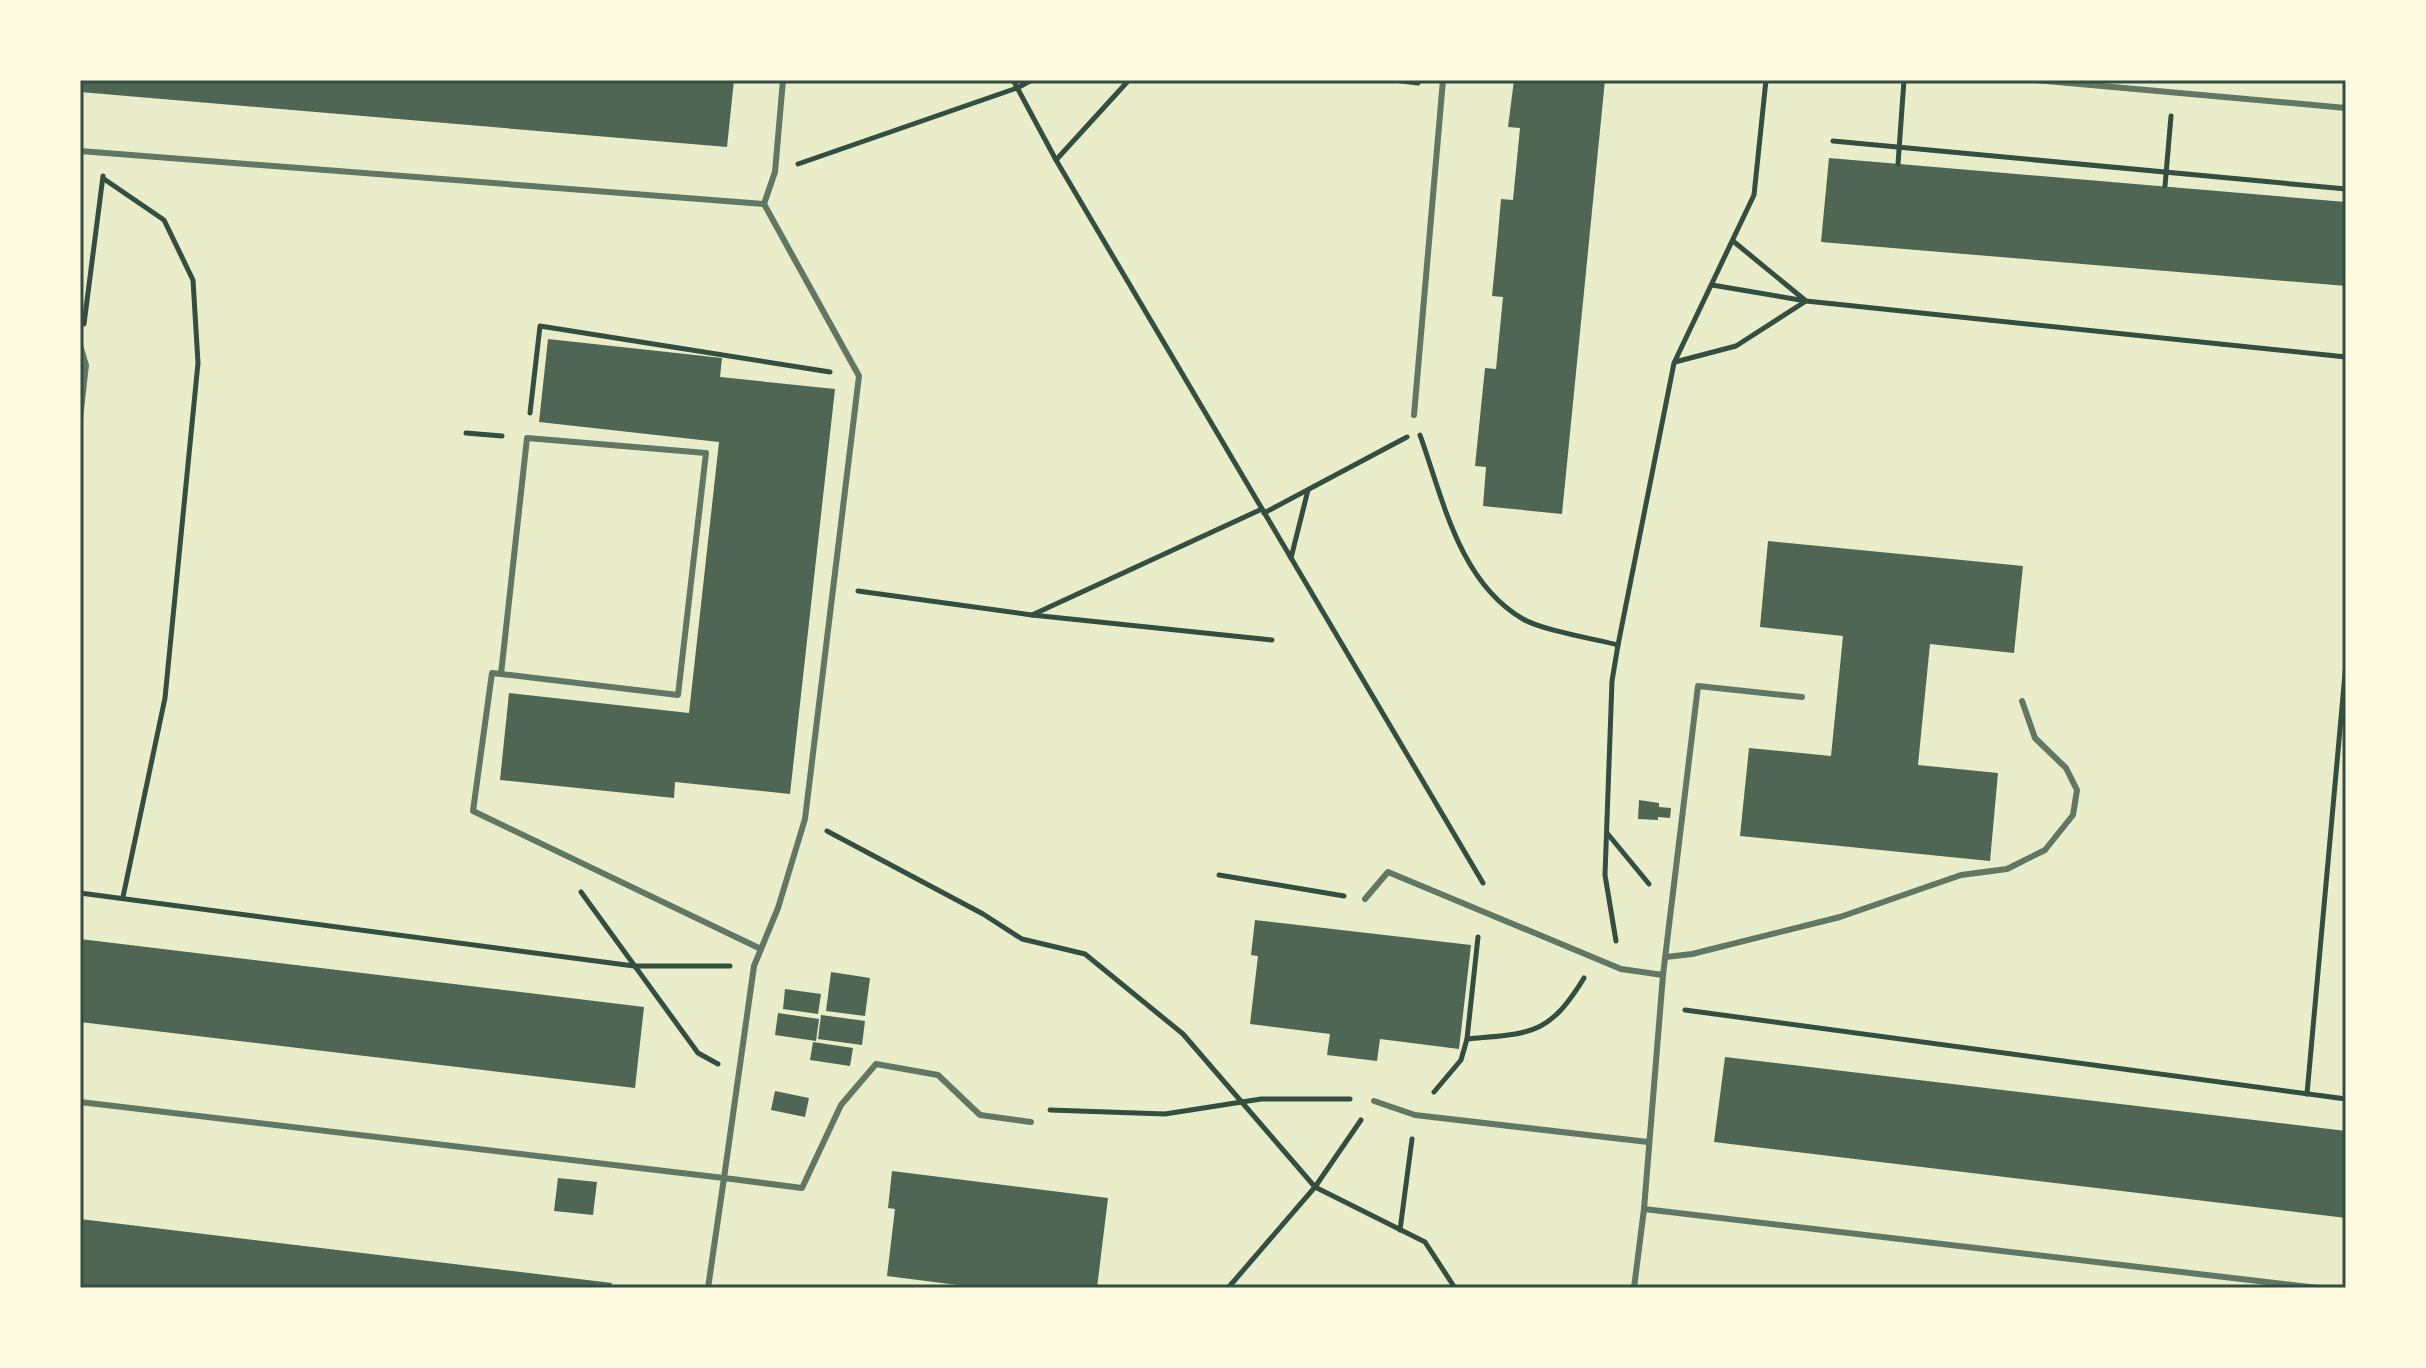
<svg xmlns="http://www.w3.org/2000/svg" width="2426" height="1368" viewBox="0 0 2426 1368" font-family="'Roboto Condensed',sans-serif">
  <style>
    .building { fill: #4f6655 }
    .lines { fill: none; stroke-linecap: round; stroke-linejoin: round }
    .path { stroke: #344e41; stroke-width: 5 }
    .service { stroke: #617663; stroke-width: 6 }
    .neatline { fill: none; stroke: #344e41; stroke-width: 3 }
  </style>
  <rect width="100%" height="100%" fill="#e9edc9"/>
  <g class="building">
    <polygon points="80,80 734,80 727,147 80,92"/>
    <polygon points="1514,80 1605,80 1562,514 1483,506 1486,467 1475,466 1485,368 1496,369 1503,297 1492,296 1497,245 1501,199 1513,200 1520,128 1508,127"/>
    <polygon points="1829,158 2346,202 2346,286 1821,242"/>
    <polygon points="548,339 722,358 720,377 835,389 790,794 675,782 674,798 500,780 509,693 689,713 719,442 539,422"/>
    <polygon points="1768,541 2023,566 2014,653 1930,644 1918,765 1998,773 1990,861 1740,836 1749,748 1831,756 1843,636 1760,627"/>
    <polygon points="1639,800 1659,803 1659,807 1671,808 1670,818 1658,817 1658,820 1638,819"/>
    <polygon points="1255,920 1471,945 1459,1049 1380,1039 1377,1061 1327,1055 1330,1034 1250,1024 1258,956 1251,955"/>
    <polygon points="80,939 644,1007 635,1088 80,1022"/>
    <polygon points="831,972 870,978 865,1016 826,1011"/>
    <polygon points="785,989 821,994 818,1014 783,1009"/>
    <polygon points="778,1013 819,1019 816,1041 775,1035"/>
    <polygon points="821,1015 865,1021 862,1045 818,1039"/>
    <polygon points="813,1042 853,1048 850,1066 810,1060"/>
    <polygon points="1725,1057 2346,1131 2346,1218 1714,1142"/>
    <polygon points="775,1091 809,1098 805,1117 771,1110"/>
    <polygon points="892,1171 1108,1198 1097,1288 981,1288 887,1276 895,1209 888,1208"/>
    <polygon points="558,1178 597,1182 593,1215 554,1211"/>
    <polygon points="80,1219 612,1283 611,1288 80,1288"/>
  </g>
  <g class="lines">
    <g class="path">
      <polyline points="1013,80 1056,160 1483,883"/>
      <polyline points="1394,80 1418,83"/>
      <polyline points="1833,141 2346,189"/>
      <polyline points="1056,160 1129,80"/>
      <polyline points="798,164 1017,88 1032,80"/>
      <polyline points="1898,164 1904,80"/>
      <polyline points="104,179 164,220 193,280 198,363 165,698 123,897"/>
      <polyline points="2165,186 2171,116"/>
      <polyline points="1712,285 1806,301 2346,357"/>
      <polyline points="84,324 103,176"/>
      <polyline points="1675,362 1736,346 1806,301 1733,241"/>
      <polyline points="530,413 540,326 830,372"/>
      <polyline points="466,433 502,436"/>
      <path d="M1420 435C1443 499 1459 582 1523 619 1541 630 1595 639 1618 645"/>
      <polyline points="1264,513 1407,437"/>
      <polyline points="1291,558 1308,490"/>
      <polyline points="858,591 1032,615 1272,640"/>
      <polyline points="1032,615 1262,509"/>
      <polyline points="827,831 983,914 1022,939 1085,954 1183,1034 1315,1187 1425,1242 1455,1288"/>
      <polyline points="1607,833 1649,884"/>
      <polyline points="1219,875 1344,896"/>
      <polyline points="581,892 698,1053 718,1064"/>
      <polyline points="80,893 634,966 730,966"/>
      <polyline points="1616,941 1605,875 1612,681 1618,645 1674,363 1754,195 1766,80"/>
      <polyline points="1685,1010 2346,1099"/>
      <polyline points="1467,1039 1478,937"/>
      <path d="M1434 1092 1461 1060 1467 1039C1530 1033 1548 1037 1584 978"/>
      <polyline points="2307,1094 2346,663"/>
      <polyline points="1050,1110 1165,1114 1261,1099 1350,1099"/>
      <polyline points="1400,1230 1412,1139"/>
      <polyline points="1228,1288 1315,1187 1361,1120"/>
    </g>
    <g class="service">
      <polyline points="2035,80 2346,108"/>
      <polyline points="80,151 764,204 775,172 783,80"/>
      <polyline points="764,204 859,376 805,819 778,908 754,966 724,1178 802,1188 841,1105 876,1064 938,1075 980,1115 1031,1122"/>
      <polyline points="80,345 86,365 80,419"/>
      <polyline points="1414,415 1443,80"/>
      <polyline points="501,674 527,438 706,453 678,695 501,674 492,673 473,811 761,949"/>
      <polyline points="1365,899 1388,872 1621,969 1663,975"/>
      <polyline points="1666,957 1692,954 1840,917 1961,875 2007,869 2045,850 2073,815 2077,790 2066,768 2035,738 2022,701"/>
      <polyline points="1374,1101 1415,1115 1648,1142"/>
      <polyline points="80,1102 724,1178 708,1288"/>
      <polyline points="1644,1209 2318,1288"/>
      <polyline points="1634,1288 1644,1209 1663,975 1698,686 1802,697"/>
    </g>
  </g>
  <rect width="2426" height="1368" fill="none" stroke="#fefae0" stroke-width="164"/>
  <rect x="82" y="82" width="2262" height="1204" class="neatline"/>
</svg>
